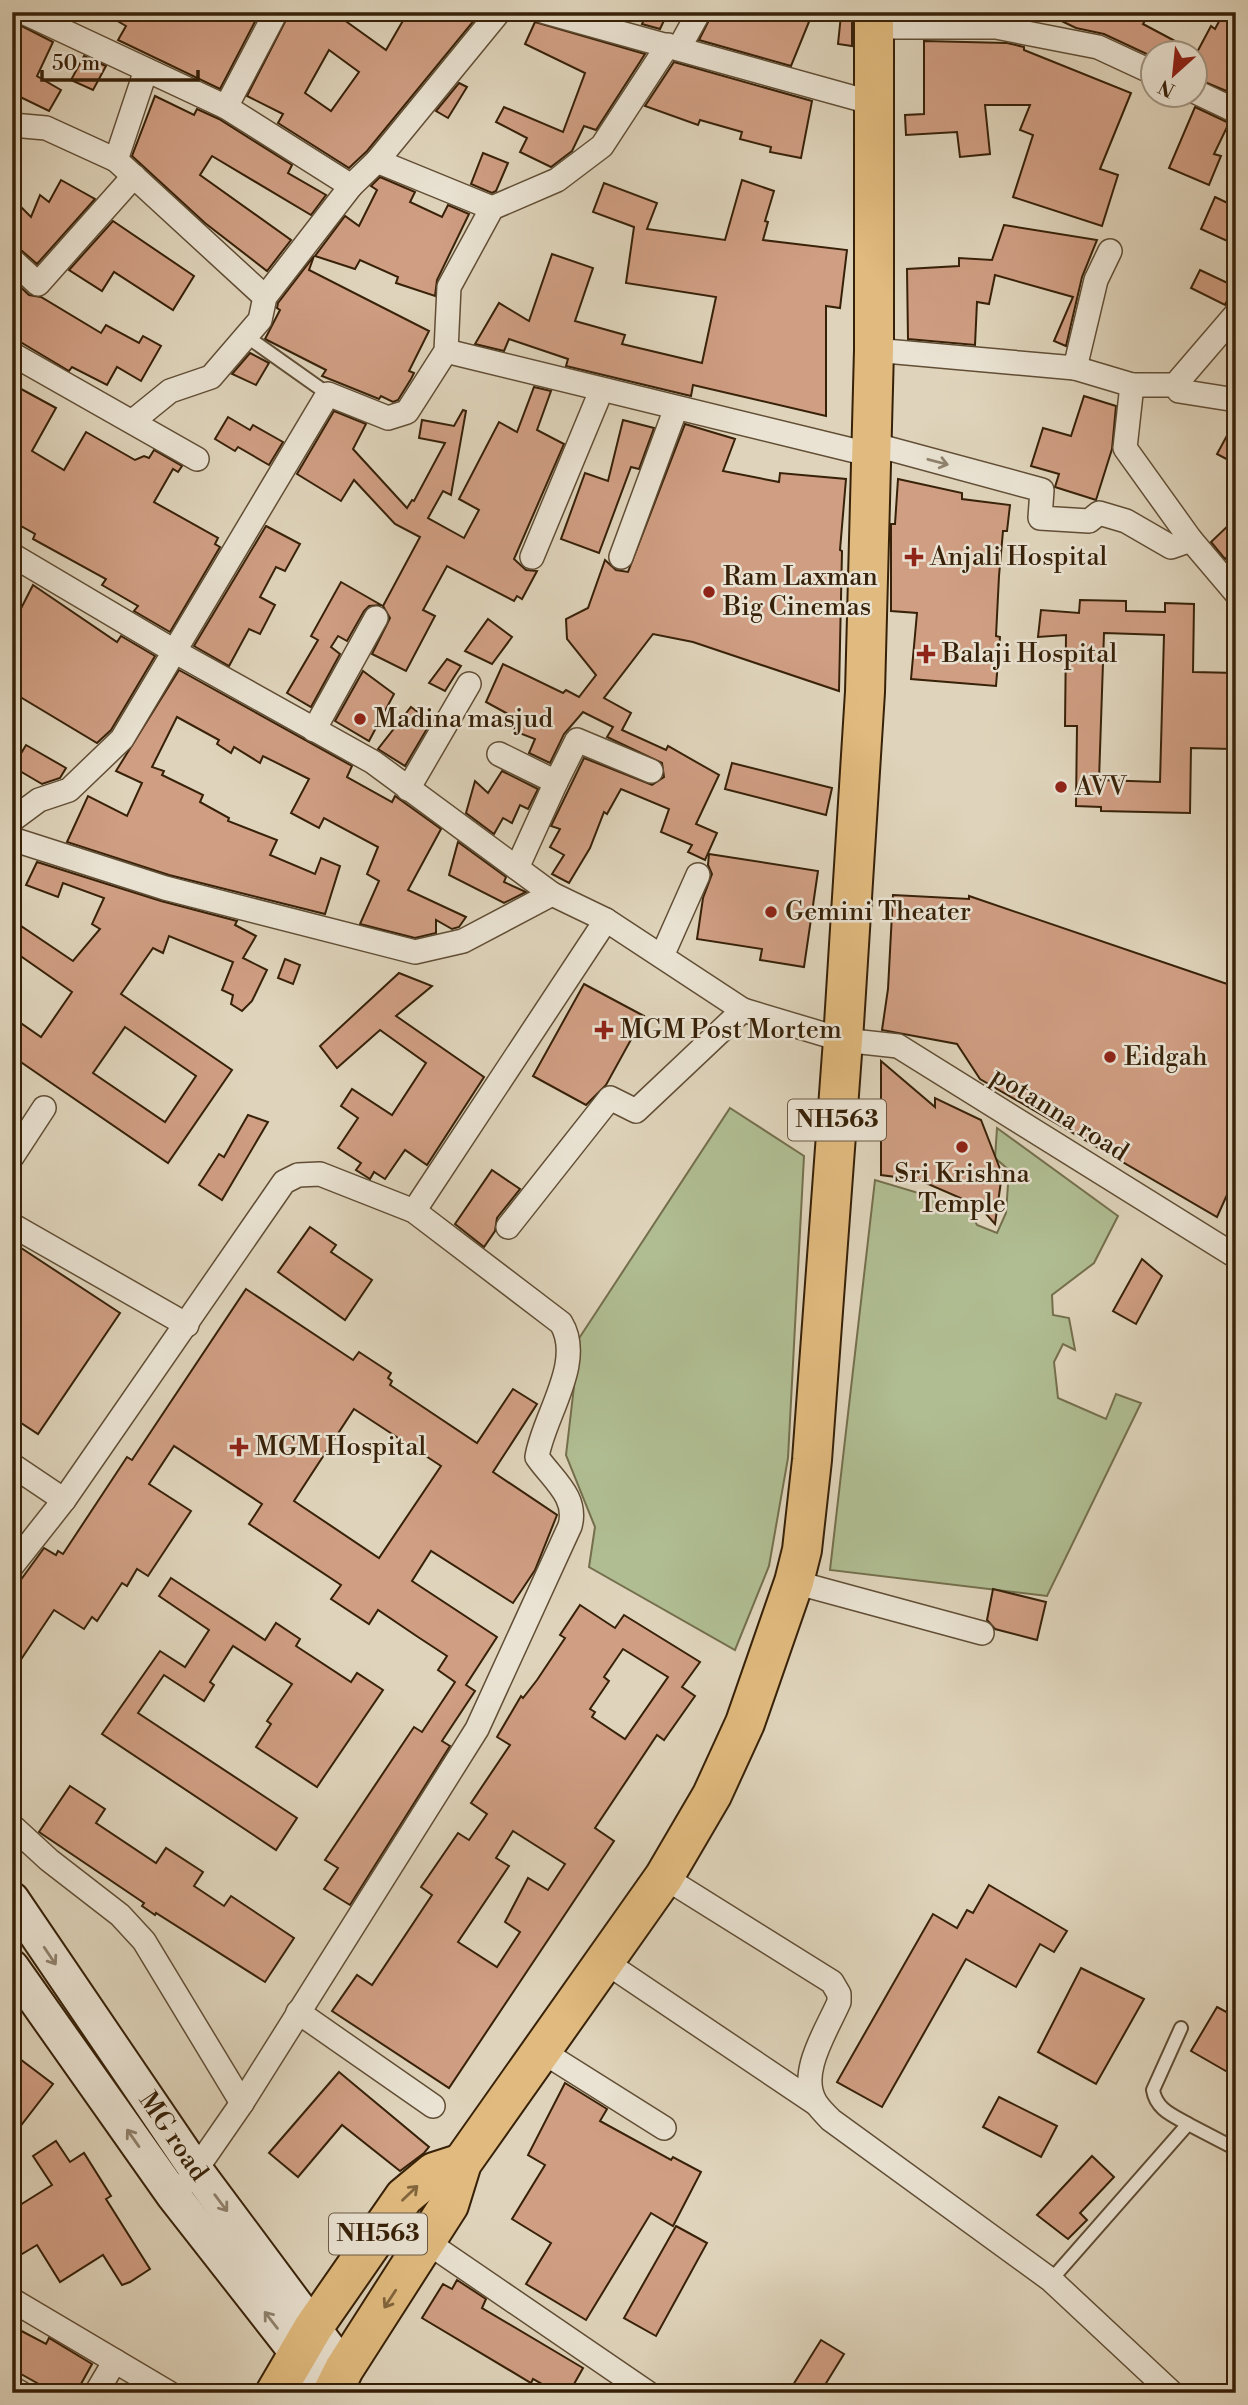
<svg xmlns="http://www.w3.org/2000/svg" width="1248" height="2405" viewBox="0 0 1248 2405" font-family="'Libre Bodoni',serif">
  <style>
    .green { fill: #b0bd92; stroke: #746f4d; stroke-width: 2 }
    .building { fill: #d09e83; stroke: #372108; stroke-width: 2; fill-rule: evenodd }
    .lines { fill: none; stroke-linecap: round; stroke-linejoin: round }
    .service-casing { stroke: #614e35; stroke-width: 16 }
    .minor-casing { stroke: #614e35; stroke-width: 26 }
    .secondary-casing { stroke: #372108; stroke-width: 37 }
    .trunk-casing { stroke: #372108; stroke-width: 42 }
    .service { stroke: #eae3d3; stroke-width: 12 }
    .minor { stroke: #eae3d3; stroke-width: 23 }
    .secondary { stroke: #eae3d3; stroke-width: 33 }
    .trunk { stroke: #e0ba7e; stroke-width: 38 }
    .oneway { stroke: #90826e }
    .oneway2 { stroke: #83663d }
    .poi-dot { fill: #8f2418; stroke: #eae3d3; stroke-width: 2.5 }
    .labels { text-anchor: middle; dominant-baseline: central; stroke-width: 5; stroke-linejoin: round; paint-order: stroke }
    .shield { fill: #eae3d3; stroke: #6d5b45; stroke-width: 2 }
    .shield-label { font-size: 24px; font-weight: bold; fill: #372108 }
    .poi-label { font-size: 26px; fill: #372108; stroke: #eae3d3; text-anchor: start }
    .street-label { font-size: 26px; fill: #372108; stroke: #eae3d3 }
  </style>
  <rect width="100%" height="100%" fill="#dfd4bb"/>
  <filter id="stains"><feTurbulence type="fractalNoise" baseFrequency=".00286" numOctaves="4"/><feColorMatrix values="0 0 0 0 .2 0 0 0 0 .09 0 0 0 0 .02 0 0 0 .5 -.17"/></filter>
  <radialGradient id="worn" r=".72"><stop offset=".6" stop-color="#630" stop-opacity="0"/><stop offset="1" stop-color="#630" stop-opacity=".3"/></radialGradient>
  <g class="green">
    <polygon points="730,1108 804,1156 788,1458 769,1566 735,1650 589,1567 595,1527 566,1455 575,1378 574,1346"/>
    <polygon points="997,1128 1118,1216 1094,1263 1052,1295 1053,1315 1069,1318 1075,1350 1063,1344 1054,1362 1058,1398 1106,1419 1116,1394 1141,1403 1047,1596 830,1570 875,1180 969,1208 977,1225 997,1233 1006,1213 1009,1170 995,1158"/>
  </g>
  <g class="building">
    <polygon points="102,12 260,12 220,89 118,40 126,26"/>
    <path d="M290 12H333L386 50 408 12H481L367 151 349 168 278 123 283 114 247 96ZM329 50 359 72 331 111 305 93Z"/>
    <polygon points="647,12 668,12 660,29 642,24"/>
    <polygon points="713,12 813,12 791,66 699,40"/>
    <polygon points="1043,12 1150,12 1143,24 1175,41 1169,52 1153,52 1153,57 1104,34 1076,28"/>
    <polygon points="1224,12 1236,12 1236,95 1195,78 1195,56 1211,26 1215,29"/>
    <polygon points="841,15 852,16 852,46 838,44"/>
    <polygon points="12,21 53,42 37,76 61,90 49,111 12,93"/>
    <polygon points="535,22 645,54 596,130 584,126 572,151 551,167 520,152 527,138 496,122 504,107 563,132 585,73 525,44"/>
    <polygon points="924,41 1007,43 1024,47 1024,50 1131,93 1100,169 1118,175 1102,226 1013,197 1033,135 1020,130 1030,105 985,105 990,154 960,157 957,132 906,135 905,115 924,114"/>
    <polygon points="84,56 106,66 93,90 71,80"/>
    <polygon points="674,62 812,101 801,158 770,152 771,147 740,139 742,132 700,120 698,125 645,106"/>
    <polygon points="459,83 467,87 448,118 436,111"/>
    <polygon points="155,96 194,115 197,109 219,119 292,165 288,173 326,195 311,215 212,156 200,175 291,240 267,271 205,223 132,156"/>
    <polygon points="1195,107 1229,123 1214,154 1221,156 1209,185 1169,168"/>
    <polygon points="483,153 508,163 496,191 492,193 471,184"/>
    <polygon points="380,177 415,192 410,202 442,217 448,205 469,214 437,280 435,296 396,283 398,277 360,260 355,269 315,256 345,216 359,226 377,190 371,186"/>
    <polygon points="61,180 95,199 37,264 21,250 12,246 12,198 31,217 40,195 49,202"/>
    <polygon points="742,180 774,191 765,221 768,222 763,240 847,250 840,308 826,306 826,416 693,385 691,396 566,366 568,359 509,339 504,351 475,344 499,303 529,321 552,254 593,268 575,321 625,335 622,344 702,363 716,297 626,283 634,227 593,212 604,183 657,203 647,229 725,240"/>
    <polygon points="1215,197 1236,207 1236,245 1201,229"/>
    <polygon points="113,221 194,276 173,310 114,272 102,291 69,270"/>
    <polygon points="1004,225 1097,240 1082,277 1066,346 1054,341 1073,297 995,275 989,304 977,302 975,345 908,339 907,269 959,266 959,258 992,260"/>
    <polygon points="314,256 309,270 429,331 409,371 414,373 411,379 398,400 393,402 381,396 379,399 322,376 326,370 265,339 280,310 277,308 278,303"/>
    <polygon points="1200,270 1234,286 1225,305 1191,288"/>
    <polygon points="12,279 29,295 41,297 101,333 106,325 139,343 143,336 161,346 141,381 117,367 107,385 72,367 69,371 12,337"/>
    <polygon points="250,353 269,363 256,385 232,374"/>
    <polygon points="12,384 56,408 32,451 64,470 86,432 135,460 144,456 149,458 154,450 182,466 178,472 173,469 154,502 218,538 215,544 220,547 170,632 134,611 138,606 102,585 106,579 33,539 35,534 12,521"/>
    <polygon points="534,387 551,391 537,430 564,444 514,559 526,570 537,571 522,599 517,596 514,601 447,566 423,610 435,616 406,671 372,654 390,618 383,606 420,537 395,524 354,480 341,501 297,474 334,411 366,424 353,449 407,508 412,500 414,501 445,443 419,438 422,420 454,426 463,410 466,411 451,495 443,491 428,518 464,538 479,510 459,499 499,422 517,432"/>
    <polygon points="1084,396 1116,406 1112,449 1096,500 1055,487 1059,474 1031,466 1043,428 1071,436"/>
    <polygon points="228,417 250,430 253,425 283,442 269,465 238,447 235,451 215,439"/>
    <polygon points="1236,419 1236,464 1217,454"/>
    <polygon points="623,420 654,428 639,469 631,467 599,553 561,539 585,473 608,481"/>
    <polygon points="685,424 735,439 723,471 779,482 780,473 846,479 840,550 842,551 839,691 693,642 653,634 604,698 631,713 622,730 666,750 668,746 719,775 696,824 717,833 705,860 688,852 692,845 661,832 669,809 621,789 607,814 604,812 590,848 569,883 552,874 564,855 550,847 560,829 551,826 584,758 652,785 664,777 662,763 607,737 613,727 583,712 564,734 550,763 529,753 535,739 514,731 515,728 504,721 508,714 486,702 503,664 563,693 566,690 579,697 596,675 567,639 566,619 588,608 605,560 616,570 628,572"/>
    <polygon points="898,479 962,493 962,499 1010,505 1007,531 1003,531 999,576 996,636 1000,637 996,686 911,679 917,613 891,611 891,524 895,524"/>
    <polygon points="1236,518 1236,549 1225,559 1211,542"/>
    <polygon points="266,526 300,544 285,571 276,567 260,597 275,605 260,634 249,629 229,666 194,646"/>
    <polygon points="341,582 381,605 369,606 364,611 347,641 338,636 331,647 340,654 311,707 287,693 318,640 311,636"/>
    <polygon points="33,585 117,642 121,636 155,656 111,730 97,743 12,692 12,626"/>
    <path d="M1080 600 1126 601V611L1165 612V603L1194 604 1193 672 1236 673V739H1232L1231 749 1191 748 1190 813 1101 811V807L1076 806 1077 726H1065L1066 635 1038 637 1041 610 1079 613ZM1104 633 1164 635 1160 782 1099 780Z"/>
    <polygon points="488,619 512,637 492,664 465,651"/>
    <polygon points="447,659 461,666 445,691 429,683"/>
    <polygon points="179,670 352,766 347,777 392,802 395,796 441,829 408,890 466,917 459,927 452,929 436,920 436,933 415,938 360,924 379,881 367,874 378,847 324,818 319,828 291,813 309,779 263,756 260,763 234,747 231,753 217,744 219,740 177,717 152,767 164,771 162,775 203,795 200,802 229,818 228,821 277,840 270,855 315,874 321,858 340,866 325,914 169,875 67,842 88,796 127,816 142,783 116,771"/>
    <polygon points="363,671 394,694 369,741 335,721"/>
    <polygon points="411,707 431,722 405,766 378,749"/>
    <polygon points="26,745 66,768 60,778 42,784 13,767"/>
    <polygon points="732,763 832,788 826,815 725,789"/>
    <polygon points="502,771 538,789 528,809 520,805 512,823 503,818 494,834 466,813 475,781 488,793"/>
    <polygon points="458,842 506,877 504,882 526,892 504,903 449,875"/>
    <polygon points="709,854 818,871 804,967 760,960 762,949 697,939 703,898 712,874 708,865"/>
    <path d="M37 862 161 901 237 921 235 925 256 936 243 958 267 970 252 1001 242 1011 231 1004 233 995 222 990 233 962 169 936 163 953 153 948 121 994 232 1070 168 1163 12 1056V1017L41 1037 72 992 12 950V920L73 961 100 929 92 924 104 898 63 883 58 897 26 885ZM125 1027 196 1076 165 1122 93 1073Z"/>
    <polygon points="893,895 969,899 969,896 1236,987 1236,1175 1217,1217 980,1079 957,1044 882,1030 888,989"/>
    <polygon points="285,959 300,965 293,984 278,978"/>
    <polygon points="399,973 432,986 396,1016 484,1077 427,1165 405,1150 385,1179 374,1172 370,1179 356,1170 361,1163 338,1148 358,1118 341,1106 352,1089 392,1115 426,1063 380,1030 337,1068 320,1046"/>
    <polygon points="584,984 644,1016 606,1085 586,1105 533,1076"/>
    <polygon points="881,1061 935,1107 935,1098 981,1120 1002,1174 995,1224 979,1206 919,1180 881,1175"/>
    <polygon points="248,1115 268,1122 222,1200 199,1185 219,1154 224,1157"/>
    <polygon points="492,1170 520,1189 497,1218 495,1231 484,1247 455,1224"/>
    <polygon points="310,1227 336,1245 331,1252 372,1280 345,1320 278,1272"/>
    <polygon points="12,1242 120,1313 38,1434 12,1417"/>
    <polygon points="1142,1259 1162,1276 1136,1324 1113,1311"/>
    <path d="M246 1289 353 1360 359 1352 391 1373 388 1378 392 1381 390 1385 477 1443 513 1389 537 1404 493 1472 557 1515 535 1570 513 1603 431 1551 412 1581 497 1637 466 1685 475 1691 442 1741 450 1746 350 1905 324 1889 338 1868 325 1860 414 1727 422 1732 455 1682 438 1670 447 1656 418 1637 378 1610 369 1624 331 1599 341 1585 249 1524 262 1504 174 1446 149 1484 191 1511 148 1576 137 1569 127 1586 122 1583 97 1621 92 1617 84 1629 54 1610 12 1673V1592L44 1548 56 1555 58 1551 63 1554 127 1457 132 1460ZM354 1409 441 1466 379 1558 294 1501Z"/>
    <polygon points="171,1578 265,1640 276,1623 300,1639 296,1646 351,1682 357,1673 383,1690 317,1787 256,1747 271,1724 267,1721 292,1684 233,1646 210,1682 214,1685 204,1701 164,1675 138,1713 297,1818 276,1850 102,1734 160,1651 185,1667 209,1630 159,1596"/>
    <polygon points="993,1589 1046,1602 1037,1640 995,1629 987,1620"/>
    <path d="M580 1605 615 1628 624 1615 700 1662 682 1687 695 1696 664 1740 657 1735 595 1828 614 1841 449 2088 332 2011 357 1975 372 1985 432 1895 421 1887 458 1833 469 1840 487 1814 471 1803 510 1745 497 1737 521 1696 523 1698 537 1680 565 1638 560 1635ZM623 1649 668 1677 625 1739 592 1717 595 1712 590 1709 609 1681 604 1677ZM513 1831 565 1864 548 1890 528 1878 505 1922 520 1932 497 1967 458 1942 509 1866 496 1858Z"/>
    <polygon points="70,1786 105,1809 96,1823 156,1863 166,1848 203,1872 194,1886 224,1906 231,1896 294,1938 265,1982 156,1913 155,1915 142,1906 144,1903 39,1832"/>
    <polygon points="989,1885 1067,1931 1054,1952 1040,1944 1016,1987 966,1959 882,2107 837,2082 933,1914 957,1928 967,1910 973,1913"/>
    <polygon points="1081,1968 1144,1999 1096,2084 1038,2052"/>
    <polygon points="1217,2007 1236,2017 1236,2065 1231,2074 1191,2051"/>
    <polygon points="12,2053 53,2084 12,2137"/>
    <polygon points="339,2072 429,2147 424,2153 400,2171 342,2125 298,2177 269,2153"/>
    <polygon points="565,2083 607,2109 600,2121 671,2160 673,2157 701,2172 673,2226 651,2213 586,2320 526,2284 551,2243 512,2219 545,2165 528,2155"/>
    <polygon points="999,2097 1057,2126 1041,2157 983,2127"/>
    <polygon points="56,2141 70,2162 84,2153 111,2196 106,2199 150,2269 130,2282 122,2285 103,2255 60,2282 37,2245 12,2260 12,2210 52,2185 33,2156"/>
    <polygon points="1092,2156 1114,2177 1080,2213 1087,2220 1068,2239 1037,2215"/>
    <polygon points="676,2226 707,2243 656,2336 624,2318"/>
    <polygon points="457,2280 486,2299 482,2308 583,2368 569,2393 558,2393 533,2379 531,2383 422,2318 443,2284 452,2289"/>
    <polygon points="12,2326 46,2344 49,2338 92,2364 76,2393 55,2393 12,2369"/>
    <polygon points="821,2340 844,2354 820,2393 788,2393"/>
  </g>
  <g class="lines">
    <g class="service-casing">
      <g id="service">
        <polyline points="246,336 328,394"/>
        <path d="M1181 2028 1153 2090C1156 2109 1172 2115 1188 2124"/>
        <polyline points="1051,2280 1188,2124 1236,2149"/>
      </g>
    </g>
    <g class="minor-casing">
      <g id="minor">
        <polyline points="23,12 226,107 351,186 377,161 499,12"/>
        <polyline points="545,12 873,103"/>
        <polyline points="874,27 996,27 1098,47 1154,73"/>
        <polyline points="679,48 699,12"/>
        <polyline points="1196,92 1236,111"/>
        <polyline points="226,107 276,12"/>
        <polyline points="12,125 46,128 116,160 265,297"/>
        <polyline points="116,160 146,70"/>
        <polyline points="377,161 492,208"/>
        <polyline points="12,260 38,284 134,176"/>
        <polyline points="874,350 1075,368 1132,385 1175,385 1236,314"/>
        <polyline points="446,351 872,455"/>
        <polyline points="12,354 197,459"/>
        <polyline points="1075,368 1096,280 1110,251"/>
        <polyline points="1132,385 1125,448 1191,540 1236,593"/>
        <polyline points="1175,385 1179,391 1236,400"/>
        <polyline points="133,421 170,391 211,377 260,320 265,297 351,186"/>
        <polyline points="872,444 1042,490 1040,518 1089,521 1099,513 1126,521 1171,547 1191,540"/>
        <polyline points="12,555 174,651 373,762 552,894 606,920 743,1010 843,1040 898,1046 1232,1254 1236,1247"/>
        <polyline points="532,557 601,391"/>
        <polyline points="621,557 676,408"/>
        <polyline points="314,730 376,618"/>
        <polyline points="499,754 556,782 517,868"/>
        <polyline points="556,782 577,740 651,771"/>
        <polyline points="408,789 469,684"/>
        <polyline points="12,820 39,800 69,790 122,739 328,394 388,418 407,412 446,351 449,287 492,208 557,180 602,146 668,45"/>
        <polyline points="12,839 165,888 415,952 463,941 552,894"/>
        <polyline points="662,956 698,875"/>
        <polyline points="12,1157 44,1108"/>
        <polyline points="414,1211 606,920"/>
        <polyline points="12,1225 187,1325"/>
        <polyline points="508,1227 610,1098 636,1111 743,1010"/>
        <polyline points="12,1465 64,1500"/>
        <path d="M12 1566 64 1500 284 1182 298 1175 320 1174 414 1211 561 1323C585 1362 543 1417 537 1457 553 1480 578 1497 570 1526L477 1729 242 2103 188 2181"/>
        <polyline points="794,1582 982,1633"/>
        <polyline points="12,1826 49,1860 120,1915 144,1941 242,2103"/>
        <path d="M664 1877 832 1982 839 1994V2002C827 2030 797 2074 816 2103 820 2109 826 2115 831 2120L1051 2280 1172 2393"/>
        <polyline points="604,1961 815,2103"/>
        <polyline points="298,2012 433,2106"/>
        <polyline points="540,2050 664,2128"/>
        <polyline points="427,2242 648,2393"/>
        <polyline points="12,2300 169,2393"/>
        <polyline points="12,2388 21,2393"/>
        <polyline points="96,2393 115,2361"/>
      </g>
    </g>
    <g class="secondary-casing">
      <g id="secondary">
        <path id="s1" d="M12 1899 196 2170 344 2369"/>
        <polyline points="12,1967 173,2195 328,2393"/>
      </g>
    </g>
    <g class="trunk-casing">
      <g id="trunk">
        <polyline points="275,2393 313,2328 404,2197 434,2172 462,2163"/>
        <polyline points="332,2393 344,2369 449,2205 462,2163 664,1877 712,1795 745,1723 794,1582 802,1550 812,1460 843,1040 865,692 874,350 874,12"/>
      </g>
    </g>
    <use href="#service" class="service"/>
    <use href="#minor" class="minor"/>
    <use href="#secondary" class="secondary"/>
    <use href="#trunk" class="trunk"/>
  </g>
  <defs><path id="oneway-shaft" d="M-6 0H5M1.5-3L5.5 0L1.5 3" fill="none" stroke-width="1.6" stroke-linecap="round" stroke-linejoin="round" transform="scale(1.75)"/></defs>
  <g class="oneway">
    <use href="#oneway-shaft" transform="translate(938 462) rotate(15)"/>
    <use href="#oneway-shaft" transform="translate(50 1956) rotate(56)"/>
    <use href="#oneway-shaft" transform="translate(133 2138) rotate(-125)"/>
    <use href="#oneway-shaft" transform="translate(221 2203) rotate(53)"/>
    <use href="#oneway-shaft" transform="translate(271 2320) rotate(-128)"/>
  </g>
  <g class="oneway2">
    <use href="#oneway-shaft" transform="translate(410 2193) rotate(-44)"/>
    <use href="#oneway-shaft" transform="translate(390 2299) rotate(123)"/>
  </g>
  <g class="poi-dot">
    <path d="M910.5 546.5h7v7h7v7h-7v7h-7v-7h-7v-7h7z"/>
    <circle cx="709" cy="592" r="7"/>
    <path d="M922.5 643.5h7v7h7v7h-7v7h-7v-7h-7v-7h7z"/>
    <circle cx="360" cy="719" r="7"/>
    <circle cx="1061" cy="787" r="7"/>
    <circle cx="771" cy="912" r="7"/>
    <path d="M600.5 1019.5h7v7h7v7h-7v7h-7v-7h-7v-7h7z"/>
    <circle cx="1110" cy="1057" r="7"/>
    <circle cx="962" cy="1147" r="7"/>
    <path d="M235.5 1436.5h7v7h7v7h-7v7h-7v-7h-7v-7h7z"/>
  </g>
  <g class="labels">
    <g class="shield">
      <rect x="788" y="1099.5" width="98" height="41" rx="5"/>
      <rect x="329" y="2213.5" width="98" height="41" rx="5"/>
    </g>
    <g class="shield-label">
      <text x="837" y="1120">NH563</text>
      <text x="378" y="2234">NH563</text>
    </g>
    <g class="poi-label">
      <text x="930" y="557">Anjali Hospital</text>
      <text x="723" y="577">Ram Laxman<tspan x="723" dy="30">Big Cinemas</tspan></text>
      <text x="942" y="654">Balaji Hospital</text>
      <text x="374" y="719">Madina masjud</text>
      <text x="1075" y="787">AVV</text>
      <text x="785" y="912">Gemini Theater</text>
      <text x="620" y="1030">MGM Post Mortem</text>
      <text x="1124" y="1057">Eidgah</text>
      <text x="962" y="1174" text-anchor="middle">Sri Krishna<tspan x="962" dy="30">Temple</tspan></text>
      <text x="255" y="1447">MGM Hospital</text>
    </g>
    <g class="street-label">
      <text transform="translate(1060 1114) rotate(32)">potanna road</text>
      <text stroke="none"><textPath href="#s1" startOffset="287">MG road</textPath></text>
    </g>
  </g>
  <rect width="1248" height="2405" fill="none" stroke="#dfd4bb" stroke-width="42"/>
  <rect x="14" y="14" width="1220" height="2377" fill="none" stroke="#372108" stroke-width="3.5"/>
  <rect x="21" y="21" width="1206" height="2363" fill="none" stroke="#372108" stroke-width="2"/>
  <g transform="translate(1174 74) rotate(207)"><circle r="33" fill="#eae3d3" stroke="#a29582" stroke-width="2"/>
  <path d="M0-5L12 26L0 18L-12 26Z" fill="#8f2418"/>
  <text y="-10" font-size="19" font-weight="bold" text-anchor="middle" fill="#372108">N</text>
  </g>
  <path d="M42 70v10h156v-10" fill="none" stroke="#372108" stroke-width="3.5"/>
  <text x="52" y="70" font-size="21" fill="#372108" stroke="#eae3d3" stroke-width="5" paint-order="stroke">50 m</text>
  <rect width="100%" height="100%" filter="url(#stains)"/>
  <rect width="100%" height="100%" fill="url(#worn)"/>
</svg>
